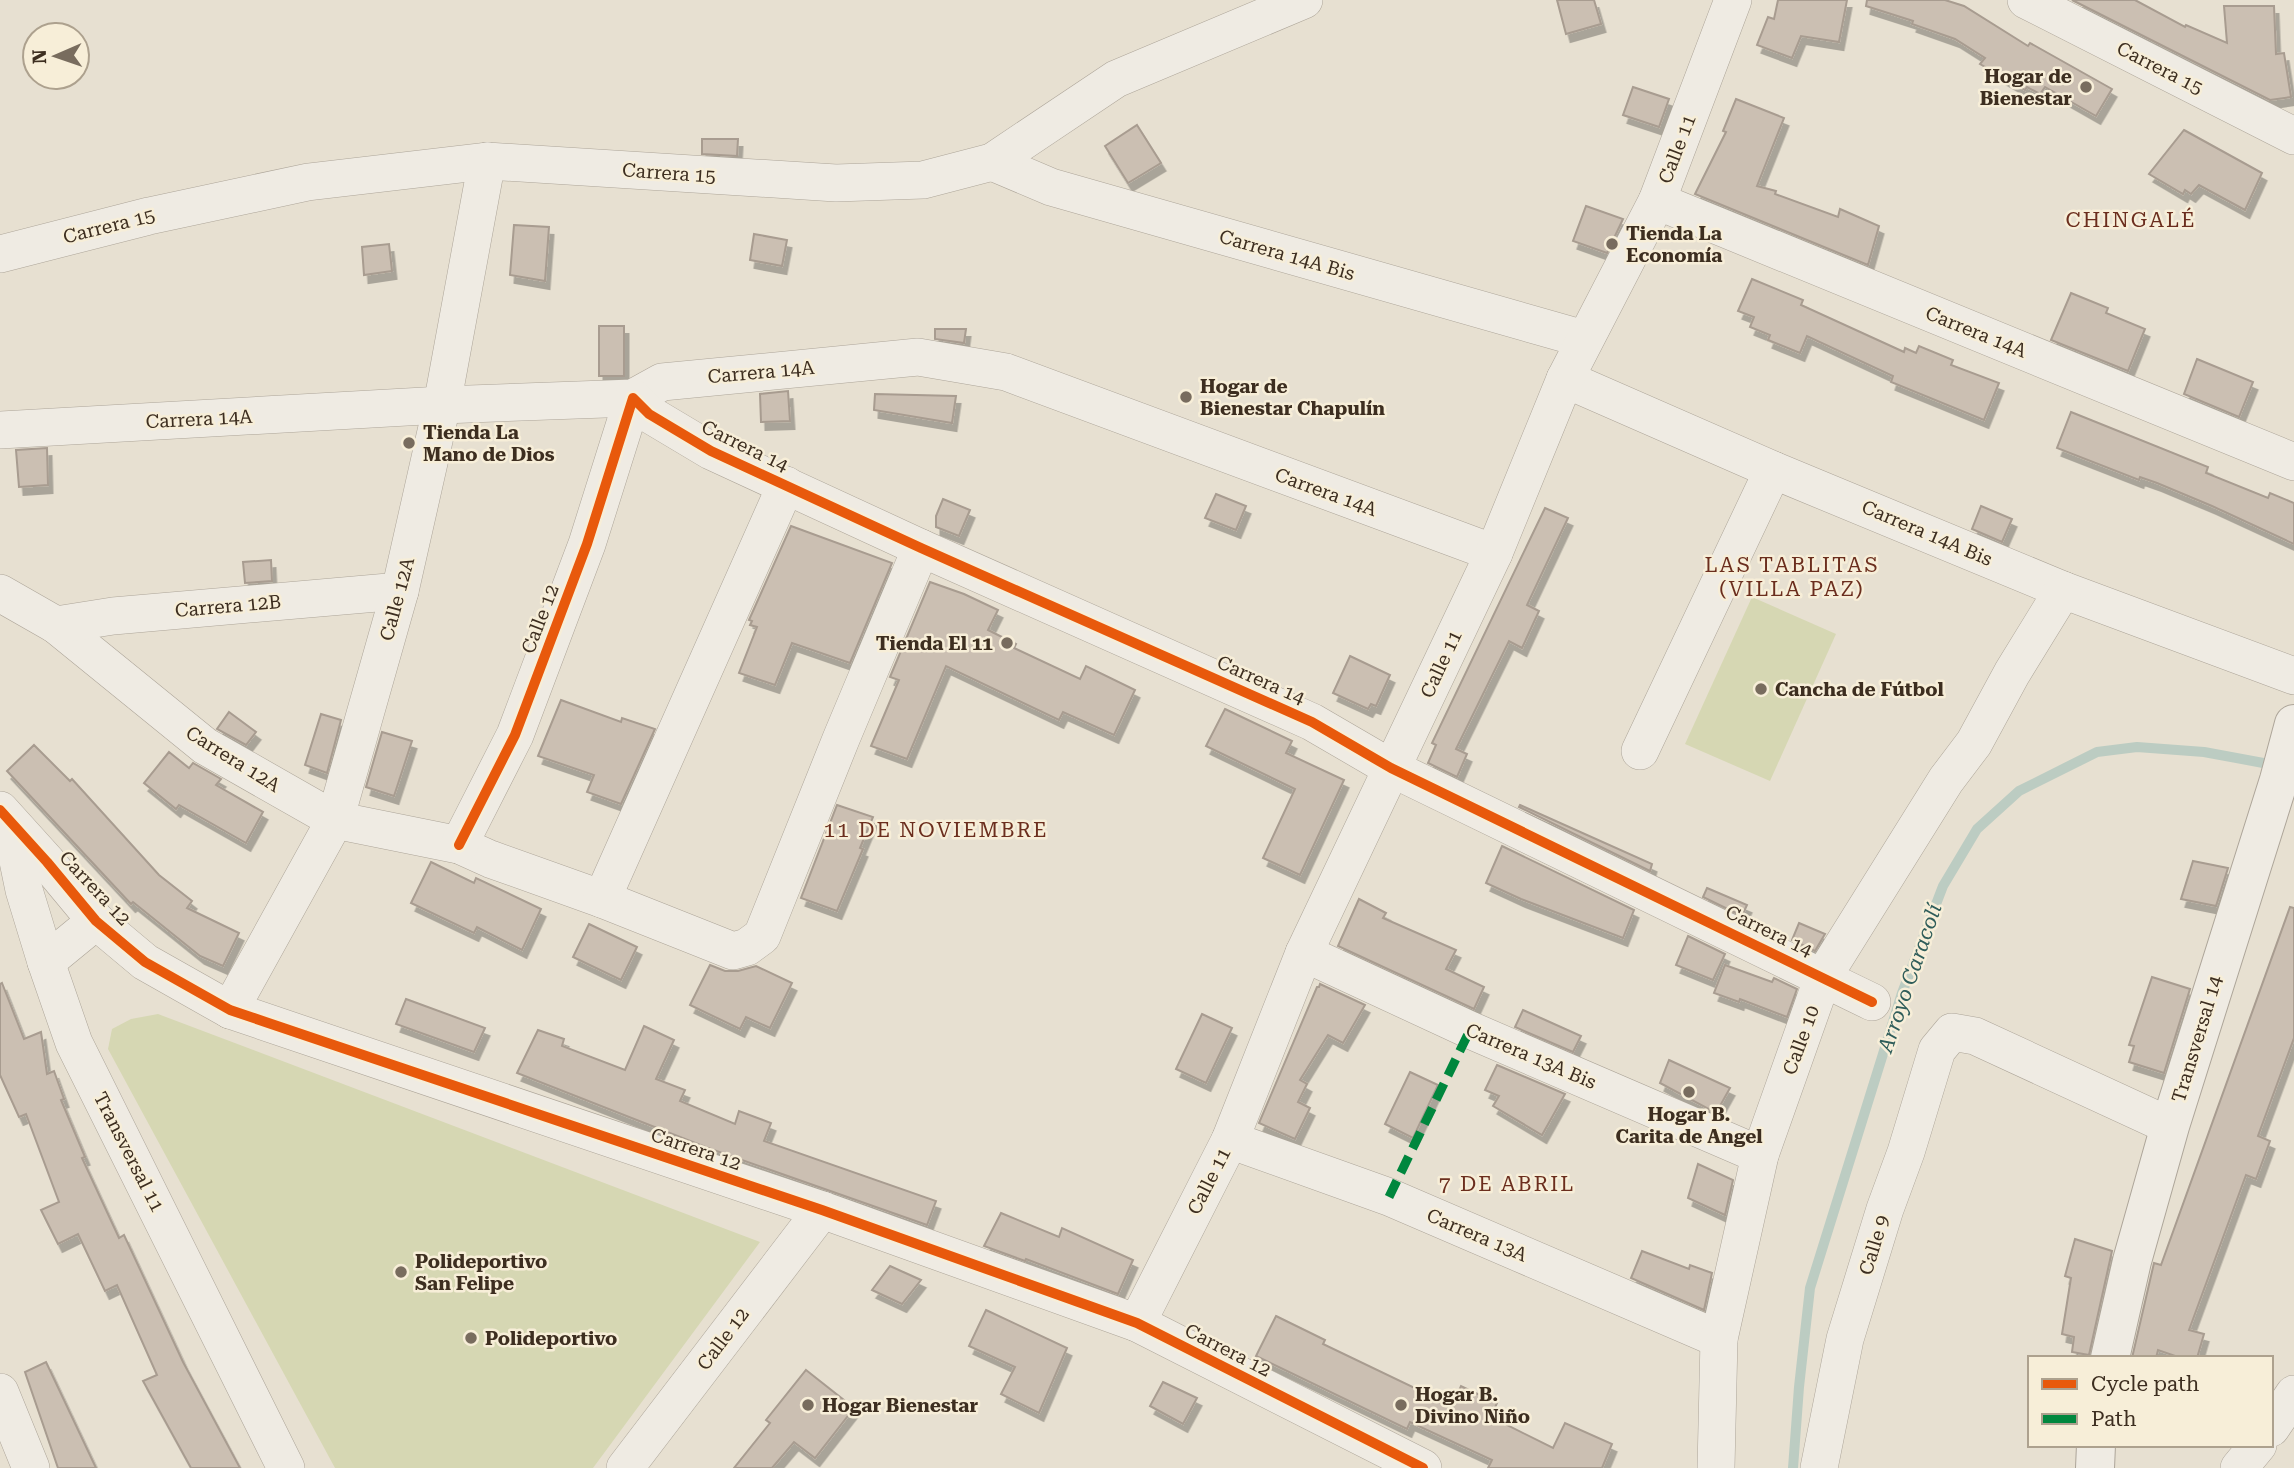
<svg xmlns="http://www.w3.org/2000/svg" width="2294" height="1468" viewBox="0 0 2294 1468" font-family="'Roboto Serif',serif">
  <style>
    .green { fill: #d6d7b3 }
    .lines { fill: none; stroke-linecap: round; stroke-linejoin: round }
    .stream { stroke: #bcccc2; stroke-width: 10 }
    .building { fill: #cbbfb2; stroke: #a89c90; stroke-width: 2; filter: url(#shadow) }
    .minor-casing { stroke: #ada599; stroke-width: 38 }
    .tertiary-casing { stroke: #ada599; stroke-width: 40 }
    .minor { stroke: #efebe3; stroke-width: 37 }
    .tertiary { stroke: #efebe3; stroke-width: 38 }
    .quiet { stroke: #00873e; stroke-width: 9; stroke-dasharray: 18 9; stroke-linecap: butt }
    .cycleway-casing { stroke: #f7eed8; stroke-width: 15 }
    .cycleway { stroke: #e8590c; stroke-width: 10 }
    .poi-dot { fill: #786c5e; stroke: #f7eed8; stroke-width: 2.5 }
    .labels { text-anchor: middle; dominant-baseline: central; stroke-width: 5; stroke-linejoin: round; paint-order: stroke }
    .street-label { font-size: 19px; fill: #3d2e20; stroke: #f7eed8 }
    .poi-label { font-size: 19px; font-weight: bold; fill: #3d2e20; stroke: #f7eed8; text-anchor: start }
    .neighbourhood-label { font-size: 21px; letter-spacing: 2px; fill: #6b2e1e; stroke: #f7eed8 }
    .water-label { font-size: 21px; font-style: italic; fill: #2f5d5a; stroke: #f7eed8 }
  </style>
  <defs>
    <filter id="shadow"><feDropShadow dx="4.5" dy="8" stdDeviation="0" flood-color="#0004"/></filter>
  </defs>
  <rect width="100%" height="100%" fill="#e7e0d1"/>
  <g class="green">
    <polygon points="1752,597 1836,634 1770,781 1685,744"/>
    <polygon points="158,1014 760,1242 593,1468 335,1468 108,1049 112,1029 131,1019"/>
  </g>
  <g class="lines">
    <polyline class="stream" points="1793,1468 1799,1387 1810,1288 1902,993 1943,886 1977,829 2019,791 2097,752 2137,747 2204,752 2274,765"/>
  </g>
  <g class="building">
    <polygon points="1557,0 1594,0 1601,24 1566,34"/>
    <polygon points="1778,0 1847,0 1839,42 1801,36 1792,58 1757,45 1768,17 1774,19"/>
    <polygon points="1867,0 1945,0 1964,6 2028,46 2030,43 2112,89 2096,116 2045,87 2040,94 2027,87 2025,90 1980,64 1985,58 1955,39 1912,24 1913,21 1866,6"/>
    <polygon points="2072,0 2135,0 2185,27 2186,25 2227,43 2224,6 2274,6 2276,54 2284,53 2291,97 2270,100"/>
    <polygon points="1633,87 1669,99 1659,127 1623,115"/>
    <polygon points="1736,99 1784,118 1757,186 1776,191 1775,194 1838,217 1840,209 1879,226 1868,265 1695,194 1726,132 1723,131"/>
    <polygon points="1137,125 1161,163 1128,183 1105,146"/>
    <polygon points="2184,130 2262,173 2245,210 2199,185 2191,194 2185,190 2183,194 2149,174"/>
    <polygon points="702,139 738,139 737,156 702,154"/>
    <polygon points="1586,206 1623,219 1607,253 1573,241"/>
    <polygon points="514,225 549,227 545,281 510,275"/>
    <polygon points="754,234 787,240 782,266 750,260"/>
    <polygon points="389,244 392,271 364,275 362,247"/>
    <polygon points="1752,279 1803,300 1801,305 1904,352 1905,348 1916,353 1919,346 1953,360 1951,365 1999,383 1984,420 1891,382 1893,376 1807,336 1800,353 1768,340 1770,335 1750,327 1754,317 1738,311"/>
    <polygon points="2071,293 2108,308 2106,313 2145,329 2128,371 2051,340"/>
    <rect x="599" y="326" width="25" height="50"/>
    <polygon points="935,329 966,329 964,343 935,339"/>
    <polygon points="2197,359 2253,382 2239,417 2184,394"/>
    <polygon points="788,391 790,421 761,422 760,394"/>
    <polygon points="875,394 956,396 952,423 874,410"/>
    <polygon points="2071,412 2208,467 2206,473 2268,498 2270,493 2294,503 2294,544 2212,506 2157,483 2140,477 2139,480 2057,448"/>
    <polygon points="47,448 48,485 19,487 16,450"/>
    <polygon points="1216,494 1246,506 1236,530 1205,518"/>
    <polygon points="943,499 970,510 959,536 936,527 936,516"/>
    <polygon points="1981,506 2012,519 2002,542 1972,529"/>
    <polygon points="1545,508 1568,518 1527,605 1539,611 1522,648 1509,641 1456,749 1467,754 1457,777 1428,763 1436,745 1432,743"/>
    <polygon points="791,526 892,563 850,663 792,643 775,685 739,673 757,627 750,625 752,621 749,620"/>
    <polygon points="271,560 272,581 245,583 243,562"/>
    <polygon points="930,582 964,594 998,610 988,630 1016,644 1014,648 1080,679 1086,666 1135,690 1114,735 1063,712 1059,720 946,666 907,759 871,746 899,680 890,677"/>
    <polygon points="1350,656 1390,675 1376,706 1371,704 1368,709 1333,693"/>
    <polygon points="561,700 621,722 622,718 655,729 621,804 587,792 594,775 538,756"/>
    <polygon points="1225,709 1292,741 1286,753 1344,780 1300,875 1263,858 1295,789 1206,746"/>
    <polygon points="229,712 256,732 246,745 217,729"/>
    <polygon points="321,714 341,720 327,773 305,765"/>
    <polygon points="382,732 412,741 394,796 366,787"/>
    <polygon points="34,745 70,781 72,779 159,875 192,901 187,908 239,933 223,966 200,956 133,902 131,904 7,771"/>
    <polygon points="169,752 189,768 193,763 221,779 216,785 263,812 246,843 179,805 176,809 144,783"/>
    <polygon points="837,805 873,817 860,848 863,849 837,911 801,898"/>
    <polygon points="1520,805 1652,864 1650,871 1519,807"/>
    <polygon points="1502,846 1634,910 1623,938 1521,899 1486,883"/>
    <polygon points="2193,861 2228,868 2216,906 2181,899"/>
    <polygon points="431,862 474,883 476,878 541,909 522,950 477,927 474,933 411,903"/>
    <polygon points="1707,888 1747,905 1742,916 1703,897"/>
    <polygon points="1359,899 1386,913 1383,918 1456,950 1446,969 1484,987 1474,1009 1338,946"/>
    <polygon points="2290,907 2294,908 2294,1038 2258,1136 2270,1141 2256,1179 2246,1175 2189,1330 2204,1334 2197,1358 2181,1358 2158,1350 2156,1358 2132,1358 2154,1263 2161,1265"/>
    <polygon points="1799,923 1825,934 1815,951 1792,940"/>
    <polygon points="589,924 637,947 621,980 573,957"/>
    <polygon points="1688,936 1725,954 1713,980 1676,965"/>
    <polygon points="710,965 725,971 738,971 756,966 792,983 770,1028 746,1017 740,1029 690,1005"/>
    <polygon points="1725,965 1772,982 1774,978 1797,989 1787,1017 1740,999 1739,1002 1714,993"/>
    <polygon points="2152,977 2190,989 2164,1073 2129,1062 2134,1046 2129,1045"/>
    <polygon points="2,983 24,1039 41,1032 47,1074 54,1071 64,1099 61,1100 85,1157 82,1158 119,1238 124,1235 183,1362 240,1468 191,1468 143,1381 157,1375 117,1285 105,1291 78,1234 58,1244 41,1210 59,1202 26,1114 19,1117 0,1075 0,984"/>
    <polygon points="1320,984 1365,1005 1343,1043 1328,1035 1300,1080 1307,1084 1298,1102 1310,1108 1295,1139 1259,1123 1317,987 1319,987"/>
    <polygon points="406,999 485,1028 474,1052 396,1024"/>
    <polygon points="1523,1010 1581,1036 1573,1052 1515,1027"/>
    <polygon points="1202,1014 1232,1028 1206,1083 1176,1069"/>
    <polygon points="644,1026 674,1040 656,1079 685,1090 680,1101 735,1124 739,1111 771,1123 764,1141 936,1201 927,1225 708,1148 517,1073 538,1030 564,1039 562,1046 625,1070"/>
    <polygon points="1669,1060 1730,1088 1716,1113 1660,1083"/>
    <polygon points="1497,1065 1565,1094 1542,1135 1493,1106 1499,1096 1485,1090"/>
    <polygon points="1410,1072 1438,1085 1413,1138 1385,1124"/>
    <polygon points="1698,1164 1733,1180 1725,1215 1688,1198"/>
    <polygon points="1001,1213 1059,1237 1062,1228 1133,1260 1118,1294 1026,1259 1025,1261 984,1246"/>
    <polygon points="2075,1239 2112,1251 2089,1355 2072,1352 2074,1337 2062,1334 2071,1278 2065,1276"/>
    <polygon points="1642,1251 1689,1269 1690,1265 1712,1273 1704,1310 1631,1278"/>
    <polygon points="890,1266 921,1280 902,1304 872,1290"/>
    <polygon points="986,1310 1067,1348 1039,1413 1001,1394 1015,1367 969,1346"/>
    <polygon points="1276,1316 1325,1340 1323,1344 1452,1406 1461,1386 1497,1403 1491,1417 1553,1448 1565,1423 1612,1444 1602,1468 1488,1468 1492,1460 1410,1422 1407,1429 1256,1356"/>
    <polygon points="46,1362 96,1468 58,1468 25,1372"/>
    <polygon points="806,1370 854,1408 815,1458 794,1442 772,1468 734,1468 770,1423 766,1420"/>
    <polygon points="1163,1382 1197,1398 1183,1424 1150,1406"/>
  </g>
  <g class="lines">
    <g class="minor-casing">
      <g id="minor">
        <polyline points="2026,0 2294,136"/>
        <polyline points="992,162 1051,187 1584,339"/>
        <polyline points="1657,201 2294,462"/>
        <polyline points="0,254 149,216 308,182 487,161 836,183 923,180 992,162 1116,79 1304,0"/>
        <polyline points="1565,379 1773,470 2063,590 2294,676"/>
        <polyline points="0,430 442,405 633,398 662,382 918,357 1006,372 1494,553"/>
        <polyline points="0,593 56,625 205,746 335,820 459,845 490,859 602,899 733,951 747,947 762,936 841,739 921,548"/>
        <polyline points="56,625 113,616 400,591"/>
        <polyline points="1640,751 1773,470"/>
        <polyline points="0,810 47,862 96,921 145,962 230,1010 822,1210 1137,1323 1423,1468"/>
        <polyline points="10,822 24,890 46,962 74,1043 286,1468"/>
        <polyline points="459,845 515,735 587,544 633,398 649,414 711,451 921,548 1312,722 1391,768 1872,1002"/>
        <polyline points="602,899 786,485"/>
        <polyline points="1304,953 1470,1030 1760,1155"/>
        <polyline points="46,962 96,921"/>
        <polyline points="230,1010 335,820 400,591 442,405 487,161"/>
        <polyline points="1230,1140 1389,1197 1719,1339"/>
        <polyline points="1137,1323 1230,1140 1304,953 1494,553 1565,379 1657,201 1733,0"/>
        <polyline points="0,1392 31,1468"/>
        <polyline points="2271,1428 2294,1394"/>
        <polyline points="625,1468 822,1210"/>
        <polyline points="1716,1468 1719,1339 1760,1155 1823,977 1946,780 1974,743 2012,673 2063,590"/>
        <polyline points="1819,1468 1845,1339 1885,1209 1906,1152 1937,1050 1952,1032 1975,1036 2170,1126"/>
        <polyline points="2239,1468 2258,1445"/>
      </g>
    </g>
    <g class="tertiary-casing">
      <g id="tertiary">
        <polyline points="2110,1358 2132,1261 2170,1126 2279,780 2294,724"/>
        <polyline points="2095,1468 2096,1445"/>
      </g>
    </g>
    <use href="#minor" class="minor"/>
    <use href="#tertiary" class="tertiary"/>
    <polyline class="quiet" points="1389,1197 1470,1030"/>
    <g class="cycleway-casing">
      <g id="cycleway">
        <polyline points="0,810 47,862 96,921 145,962 230,1010 822,1210 1137,1323 1423,1468"/>
        <polyline points="459,845 515,735 587,544 633,398 649,414 711,451 921,548 1312,722 1391,768 1872,1002"/>
      </g>
    </g>
    <use href="#cycleway" class="cycleway"/>
  </g>
  <g class="poi-dot">
    <circle cx="2086" cy="87" r="7"/>
    <circle cx="1612" cy="244" r="7"/>
    <circle cx="1186" cy="397" r="7"/>
    <circle cx="409" cy="443" r="7"/>
    <circle cx="1007" cy="643" r="7"/>
    <circle cx="1761" cy="689" r="7"/>
    <circle cx="1689" cy="1092" r="7"/>
    <circle cx="401" cy="1272" r="7"/>
    <circle cx="471" cy="1338" r="7"/>
    <circle cx="808" cy="1405" r="7"/>
    <circle cx="1401" cy="1405" r="7"/>
  </g>
  <g class="labels">
    <g class="street-label">
      <text transform="translate(2160 68) rotate(27)">Carrera 15</text>
      <text transform="translate(1677 149) rotate(-69)">Calle 11</text>
      <text transform="translate(669 173) rotate(4)">Carrera 15</text>
      <text transform="translate(109 226) rotate(-14)">Carrera 15</text>
      <text transform="translate(1287 255) rotate(16)">Carrera 14A Bis</text>
      <text transform="translate(1976 332) rotate(22)">Carrera 14A</text>
      <text transform="translate(761 372) rotate(-5)">Carrera 14A</text>
      <text transform="translate(199 419) rotate(-3)">Carrera 14A</text>
      <text transform="translate(745 446) rotate(26)">Carrera 14</text>
      <text transform="translate(1326 492) rotate(20)">Carrera 14A</text>
      <text transform="translate(1927 533) rotate(23)">Carrera 14A Bis</text>
      <text transform="translate(397 599) rotate(-75)">Calle 12A</text>
      <text transform="translate(228 606) rotate(-5)">Carrera 12B</text>
      <text transform="translate(540 619) rotate(-69)">Calle 12</text>
      <text transform="translate(1441 664) rotate(-65)">Calle 11</text>
      <text transform="translate(1261 680) rotate(24)">Carrera 14</text>
      <text transform="translate(233 759) rotate(32)">Carrera 12A</text>
      <text transform="translate(95 888) rotate(47)">Carrera 12</text>
      <text transform="translate(1769 931) rotate(26)">Carrera 14</text>
      <text transform="translate(2197 1039) rotate(-73)">Transversal 14</text>
      <text transform="translate(1801 1040) rotate(-70)">Calle 10</text>
      <text transform="translate(1531 1056) rotate(23)">Carrera 13A Bis</text>
      <text transform="translate(696 1149) rotate(19)">Carrera 12</text>
      <text transform="translate(129 1152) rotate(63)">Transversal 11</text>
      <text transform="translate(1209 1181) rotate(-63)">Calle 11</text>
      <text transform="translate(1477 1235) rotate(23)">Carrera 13A</text>
      <text transform="translate(1874 1245) rotate(-73)">Calle 9</text>
      <text transform="translate(723 1339) rotate(-53)">Calle 12</text>
      <text transform="translate(1228 1350) rotate(27)">Carrera 12</text>
    </g>
    <g class="poi-label">
      <text x="2072" y="76" text-anchor="end">Hogar de<tspan x="2072" dy="22">Bienestar</tspan></text>
      <text x="1626" y="233">Tienda La<tspan x="1626" dy="22">Economía</tspan></text>
      <text x="1200" y="386">Hogar de<tspan x="1200" dy="22">Bienestar Chapulín</tspan></text>
      <text x="423" y="432">Tienda La<tspan x="423" dy="22">Mano de Dios</tspan></text>
      <text x="993" y="643" text-anchor="end">Tienda El 11</text>
      <text x="1775" y="689">Cancha de Fútbol</text>
      <text x="1689" y="1114" text-anchor="middle">Hogar B.<tspan x="1689" dy="22">Carita de Angel</tspan></text>
      <text x="415" y="1261">Polideportivo<tspan x="415" dy="22">San Felipe</tspan></text>
      <text x="485" y="1338">Polideportivo</text>
      <text x="1415" y="1394">Hogar B.<tspan x="1415" dy="22">Divino Niño</tspan></text>
      <text x="822" y="1405">Hogar Bienestar</text>
    </g>
    <g class="neighbourhood-label">
      <text x="2131" y="220">CHINGALÉ</text>
      <text x="1792" y="565">LAS TABLITAS<tspan x="1792" dy="24">(VILLA PAZ)</tspan></text>
      <text x="936" y="830">11 DE NOVIEMBRE</text>
      <text x="1507" y="1184">7 DE ABRIL</text>
    </g>
    <g class="water-label">
      <text transform="translate(1910 978) rotate(-71)">Arroyo Caracolí</text>
    </g>
  </g>
  <rect x="2028" y="1356" width="245" height="91" fill="#f7eed8" stroke="#ada18e" stroke-width="2"/>
  <rect x="2042" y="1379" width="35" height="10" fill="#e8590c" stroke="#ada18e" stroke-width="2"/>
  <text x="2091" y="1391" font-size="21" fill="#3d2e20">Cycle path</text>
  <rect x="2042" y="1414" width="35" height="10" fill="#00873e" stroke="#ada18e" stroke-width="2"/>
  <text x="2091" y="1426" font-size="21" fill="#3d2e20">Path</text>
  <g transform="translate(56 56) rotate(268)"><circle r="33" fill="#f7eed8" stroke="#ada18e" stroke-width="2"/>
  <path d="M0-5L12 26L0 18L-12 26Z" fill="#786c5e"/>
  <text y="-10" font-size="19" font-weight="bold" text-anchor="middle" fill="#3d2e20">N</text>
  </g>
</svg>
